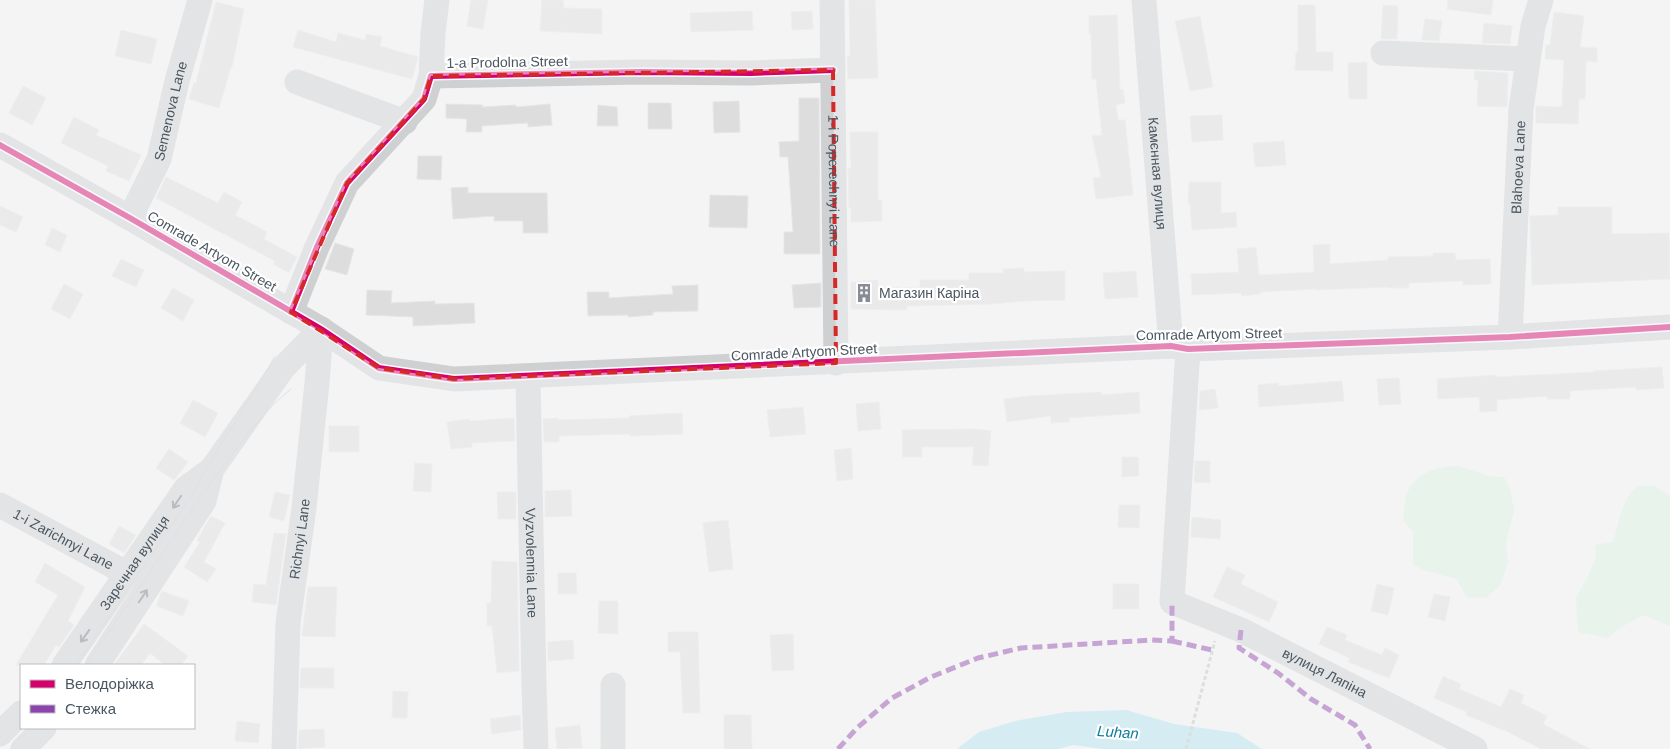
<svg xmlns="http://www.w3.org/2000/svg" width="1670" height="749" viewBox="0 0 1670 749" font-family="Helvetica,sans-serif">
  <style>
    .green { fill: #d9f2e3 }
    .water { fill: #aee2f0 }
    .building { fill: #ddddde; stroke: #e5e6e7 }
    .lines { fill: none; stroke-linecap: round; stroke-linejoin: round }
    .path { stroke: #bcc7c4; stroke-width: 3; stroke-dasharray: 4 2.5; stroke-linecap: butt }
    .minor { stroke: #ced0d2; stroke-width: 25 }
    .tram { stroke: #c9cacc; stroke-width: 1 }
    .quiet { stroke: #8e44ad; stroke-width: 5; stroke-dasharray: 10 5; stroke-linecap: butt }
    .cycleway-casing { stroke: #fff; stroke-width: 9 }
    .cycleway { stroke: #d6006c; stroke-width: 6 }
    .oneway { stroke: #727b83 }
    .marked { fill: none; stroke: #d62828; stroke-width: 4; stroke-dasharray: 10 6; stroke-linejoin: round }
    .labels { text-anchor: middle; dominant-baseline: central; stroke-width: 4.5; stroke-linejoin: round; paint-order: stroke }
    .street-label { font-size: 14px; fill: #4a5661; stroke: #fff }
    .poi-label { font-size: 14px; fill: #4a5661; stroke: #fff; text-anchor: start }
    .water-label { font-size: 15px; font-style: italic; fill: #0c7c9b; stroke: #fff }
  </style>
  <rect width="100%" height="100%" fill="#f4f4f4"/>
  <g class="green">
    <path d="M1458 466 1489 476 1504 477 1510 488 1514 510 1506 543 1508 562 1500 586 1486 598 1467 597 1456 579 1423 570 1413 564V532L1403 520C1404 513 1404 503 1406 496 1415 472 1435 467 1458 466Z"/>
    <path d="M1655 486 1670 496V626L1643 615 1618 629 1608 638 1578 632 1576 598 1587 578 1596 557 1595 545 1613 542C1618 527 1623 493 1638 487 1643 485 1650 486 1655 486Z"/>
  </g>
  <polygon class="water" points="1126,710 1174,724 1237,733 1262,749 1103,749 1073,745 1059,749 957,749 979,732 1015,721 1067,712"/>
  <g class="building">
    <polygon points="471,0 488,0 483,29 467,26"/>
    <polygon points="542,0 563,0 564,8 602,9 602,34 540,31"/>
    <polygon points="849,0 875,0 878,78 848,79 847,56 850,56"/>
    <polygon points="1448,0 1493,0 1491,15 1447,9"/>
    <polygon points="216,2 244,9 232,67 231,67 219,108 189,99 194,82 196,83"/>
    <polygon points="1298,5 1315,5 1316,52 1333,52 1333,71 1295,70 1296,52 1298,52"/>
    <polygon points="1383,5 1398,6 1397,39 1381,39"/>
    <polygon points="752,11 753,30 691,32 690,13"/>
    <polygon points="812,11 813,29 792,30 791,12"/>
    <polygon points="1554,12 1584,16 1580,47 1597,48 1597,62 1586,61 1585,99 1579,99 1578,124 1536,123 1536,106 1562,107 1564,60 1545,59 1546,45 1550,45"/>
    <polygon points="1117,15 1120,90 1123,89 1125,103 1116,105 1118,120 1125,120 1133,195 1096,199 1093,178 1101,177 1092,136 1102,135 1096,79 1092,79 1091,34 1089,34 1089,16"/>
    <polygon points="1200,16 1213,87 1190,91 1175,21"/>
    <polygon points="1425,19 1442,21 1439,41 1422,40"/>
    <polygon points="1484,23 1512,26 1510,44 1482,43"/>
    <polygon points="121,30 157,39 151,64 115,56"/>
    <polygon points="298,30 336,42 338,33 365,40 366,34 382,37 380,46 418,57 412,79 293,47"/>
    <polygon points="1367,62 1367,99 1349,99 1348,63"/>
    <polygon points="1475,71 1508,73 1507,107 1477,106 1478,80 1474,80"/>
    <polygon points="23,86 46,98 32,125 9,113"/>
    <polygon points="799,98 819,98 820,254 784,254 784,232 793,232 788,157 780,157 779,142 799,141"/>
    <polygon points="739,101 740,132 714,133 713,102"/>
    <polygon points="648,103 671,103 672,129 648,129"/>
    <polygon points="446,104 483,105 482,107 516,105 516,107 550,104 552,125 528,127 528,123 482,126 482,132 466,132 467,119 446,118"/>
    <polygon points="598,105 617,107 618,126 597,126"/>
    <polygon points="1222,115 1223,140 1192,142 1190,116"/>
    <polygon points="74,117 99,130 96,135 141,155 129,181 106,171 108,166 61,143"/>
    <polygon points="850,132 878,132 878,200 882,200 882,221 851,222 851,208 849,208 848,168 851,168"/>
    <polygon points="1284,141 1286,165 1255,167 1253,143"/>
    <polygon points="418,156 442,156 441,180 417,179"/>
    <polygon points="166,177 218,203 224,192 242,202 235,215 267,232 264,239 297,257 289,273 273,264 275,261 156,198"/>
    <polygon points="1189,182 1221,182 1221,213 1236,212 1237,227 1192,230 1190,203 1188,203"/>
    <polygon points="468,187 468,193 547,193 548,233 523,233 523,221 494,221 494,216 453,219 451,188"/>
    <polygon points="710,195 748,196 747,228 709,227"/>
    <polygon points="0,206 23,217 16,232 0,225"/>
    <polygon points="1558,207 1612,207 1612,234 1669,233 1670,279 1532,285 1530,216 1558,215"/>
    <polygon points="52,228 67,235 60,252 45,245"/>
    <polygon points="335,243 354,249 347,275 325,269"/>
    <polygon points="1330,244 1330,264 1388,260 1388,257 1433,256 1433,253 1455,253 1456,260 1490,259 1491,284 1463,285 1463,281 1409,283 1409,288 1389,288 1388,287 1315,290 1315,289 1260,292 1260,294 1242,296 1241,293 1192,295 1191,274 1239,272 1237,249 1256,247 1259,275 1314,272 1313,245"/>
    <polygon points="121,259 144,270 136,287 112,276"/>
    <polygon points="1024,268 1024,272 1065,271 1065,300 1025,301 991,304 907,306 907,310 851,309 851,282 878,280 878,287 920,288 920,280 969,280 969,273 1003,273 1003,269"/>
    <polygon points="1136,271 1138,297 1105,299 1103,273"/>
    <polygon points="821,283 821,307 794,308 792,285"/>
    <polygon points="64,284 83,294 70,319 51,309"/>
    <polygon points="698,285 698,311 653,312 653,315 628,317 628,315 588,316 587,292 609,292 609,298 673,294 672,286"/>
    <polygon points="173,288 194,300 183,321 161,308"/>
    <polygon points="367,290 392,291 391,303 435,301 435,304 474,303 475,323 413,326 413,317 366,315"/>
    <polygon points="1662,367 1664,388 1636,390 1636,387 1570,391 1570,399 1547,399 1547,396 1497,400 1497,411 1480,412 1479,397 1438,399 1437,379 1496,375 1496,377 1594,372 1594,371"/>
    <polygon points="1399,378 1401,404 1379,405 1377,379"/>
    <polygon points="1342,381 1344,401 1259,407 1258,385 1278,383 1278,386"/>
    <polygon points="1215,389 1218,408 1199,410 1200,391"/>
    <polygon points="1102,392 1102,395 1139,392 1140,413 1069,418 1069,422 1051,423 1051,416 1007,422 1004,399 1028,396"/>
    <polygon points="193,400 218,413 205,437 180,423"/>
    <polygon points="879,402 881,429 858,431 856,404"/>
    <polygon points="803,407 806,434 770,437 767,410"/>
    <polygon points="682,413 683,434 630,436 630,434 559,436 559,442 544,442 543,419 558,418 558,420 629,418 629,416"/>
    <polygon points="514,418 515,441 472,443 472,447 451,449 447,422 469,419 469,421"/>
    <rect x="329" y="426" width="30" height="26"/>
    <polygon points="974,429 991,431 988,466 972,465 974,447 922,447 922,457 903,457 902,430"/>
    <polygon points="851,448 853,479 837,481 834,450"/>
    <polygon points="169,449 188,462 174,480 156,468"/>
    <polygon points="1122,457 1138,457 1139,476 1122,477"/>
    <polygon points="1195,461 1210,461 1210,483 1194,482"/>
    <polygon points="415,463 432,464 431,492 413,491"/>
    <polygon points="571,490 572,516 545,517 545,491"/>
    <polygon points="275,492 290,495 284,521 269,517"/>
    <polygon points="497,492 516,492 516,519 498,519"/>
    <polygon points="1119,505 1140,505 1139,528 1118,527"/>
    <polygon points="211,516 225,523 204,562 216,569 207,582 184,567 200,542 197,540"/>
    <polygon points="1192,517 1221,520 1220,539 1191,537"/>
    <polygon points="728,520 733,569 709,572 703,523"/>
    <polygon points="119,526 136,535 124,553 109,544"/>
    <polygon points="274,533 286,534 276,605 252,602 254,584 266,585"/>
    <polygon points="492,561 517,562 519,671 497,673 492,626 487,626 487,603 491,603"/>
    <polygon points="45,563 85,587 68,621 74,625 59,647 56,645 44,665 16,665 58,595 35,582"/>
    <polygon points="1227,567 1245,575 1241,584 1278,602 1269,622 1213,597"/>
    <polygon points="558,573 576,573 577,594 558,594"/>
    <rect x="1113" y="584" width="26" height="25"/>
    <polygon points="1377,584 1394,588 1388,615 1371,611"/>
    <polygon points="308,587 337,587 335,637 302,636"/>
    <polygon points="162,591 189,601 183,616 156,606"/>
    <polygon points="1434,594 1450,597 1445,621 1428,617"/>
    <polygon points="599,601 618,601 618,634 598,633"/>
    <polygon points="144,624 188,656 181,665 165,665 150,653 141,665 114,665"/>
    <polygon points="1327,627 1347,635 1345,640 1382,655 1385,648 1399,655 1389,678 1348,662 1350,658 1319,644"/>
    <polygon points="668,632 698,632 700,713 683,713 680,652 668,652"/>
    <polygon points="793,634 794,670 772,671 770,635"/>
    <polygon points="573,640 574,659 548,661 548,642"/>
    <polygon points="301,668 334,668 334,688 300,688"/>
    <polygon points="1443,676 1461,684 1459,689 1501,707 1510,689 1524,695 1521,703 1547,716 1543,724 1590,749 1541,749 1508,732 1466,715 1467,712 1434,698"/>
    <polygon points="393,691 408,692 407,718 392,718"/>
    <polygon points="520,715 521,730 492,734 490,719"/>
    <polygon points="724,715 751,715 752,749 724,749"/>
    <polygon points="237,721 260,724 258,743 235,741"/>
    <polygon points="580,725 582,748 557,749 555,728"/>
    <polygon points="324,729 325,747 298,749 299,730"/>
  </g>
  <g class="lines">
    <polyline class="path" points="1186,749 1215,641"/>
    <g class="minor">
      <path id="s1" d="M832 0 836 363"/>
      <path id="s2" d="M1144 0 1171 346"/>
      <polyline points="1383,53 1528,59"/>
      <polyline points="431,76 641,72 751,73 833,70"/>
      <polyline points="297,82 405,122"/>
      <polyline points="0,145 130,218 321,329 379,368 454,379 1171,346 1188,349 1510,337 1670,327"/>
      <path id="s3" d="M130 218 159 159 177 81 200 0"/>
      <polyline points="291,312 317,247 347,183 424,99 431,76 433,33 437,0"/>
      <path id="s4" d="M1510 337 1521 109 1533 26 1541 0"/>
      <path id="s5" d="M1188 349 1172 602 1241 630 1475 749"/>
      <path id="s6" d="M528 377 534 686 536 749"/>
      <path id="s7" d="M0 505 128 574"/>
      <path id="s8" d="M64 665 186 488 212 469 283 368 321 329"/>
      <polyline points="97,665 204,501 212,469"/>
      <polyline points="0,734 21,713"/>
      <polyline points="23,749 44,728"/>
      <path id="s9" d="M284 749 288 623 304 508 317 383 321 329"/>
      <polyline points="613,749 613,685"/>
    </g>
    <g class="tram">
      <path d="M76 665 192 495C217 447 249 403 275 356"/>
      <path d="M85 665C134 599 176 529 226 463 246 437 265 409 291 389"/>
      <polyline points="0,746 21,724"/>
      <polyline points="10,749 31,728"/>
    </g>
    <g class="quiet">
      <polyline points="1241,630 1239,648 1278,673 1311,699 1355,725 1370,749"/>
      <polyline points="1172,641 1212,650"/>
      <polyline points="838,749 857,728 892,698 931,677 978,658 1021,648 1152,640 1172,641 1172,602"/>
    </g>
    <g class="cycleway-casing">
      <g id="cycleway">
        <polyline points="0,145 130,218 321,329 379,368 454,379 1171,346 1188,349 1510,337 1670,327"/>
        <polyline points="291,312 317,247 347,183 424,99 431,76 641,72 751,73 833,70"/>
      </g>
    </g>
    <use href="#cycleway" class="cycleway"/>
  </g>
  <defs><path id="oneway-shaft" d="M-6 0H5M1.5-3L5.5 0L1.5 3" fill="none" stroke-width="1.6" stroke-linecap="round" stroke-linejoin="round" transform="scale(1.25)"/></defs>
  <g class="oneway">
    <use href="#oneway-shaft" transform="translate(177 502) rotate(124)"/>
    <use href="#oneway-shaft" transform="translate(143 596) rotate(-56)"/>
    <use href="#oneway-shaft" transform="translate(85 636) rotate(125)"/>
  </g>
  <path d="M0 0H1670V749H0ZM833 70 836 363 454 379 379 368 291 312 347 183 424 99 431 76Z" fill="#f4f4f4" fill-opacity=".55" fill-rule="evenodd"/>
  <path class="marked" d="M833 70 836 363 454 379 379 368 291 312 347 183 424 99 431 76Z"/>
  <defs>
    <g id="building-bare" transform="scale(1.5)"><path d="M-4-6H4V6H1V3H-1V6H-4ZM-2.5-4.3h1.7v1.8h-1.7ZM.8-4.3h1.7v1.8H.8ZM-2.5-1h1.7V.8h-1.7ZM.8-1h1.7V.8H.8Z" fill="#868d94" stroke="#fff" stroke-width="2.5" paint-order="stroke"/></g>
  </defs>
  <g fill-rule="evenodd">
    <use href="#building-bare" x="864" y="293"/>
  </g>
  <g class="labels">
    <g class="street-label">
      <text transform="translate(507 62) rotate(-1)">1-a Prodolna Street</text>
      <text stroke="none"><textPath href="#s3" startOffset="115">Semenova Lane</textPath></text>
      <text stroke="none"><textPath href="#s4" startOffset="170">Blahoeva Lane</textPath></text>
      <text stroke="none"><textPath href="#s2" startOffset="174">Камєнная вулиця</textPath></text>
      <text stroke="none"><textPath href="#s1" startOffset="181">1-i Poperechnyi Lane</textPath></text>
      <text transform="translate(212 251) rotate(30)">Comrade Artyom Street</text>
      <text transform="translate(1209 334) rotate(-1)">Comrade Artyom Street</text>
      <text transform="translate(804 352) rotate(-3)">Comrade Artyom Street</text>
      <text stroke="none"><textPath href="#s7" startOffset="72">1-i Zarichnyi Lane</textPath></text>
      <text stroke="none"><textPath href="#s9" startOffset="211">Richnyi Lane</textPath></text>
      <text stroke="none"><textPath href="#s6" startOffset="186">Vyzvolennia Lane</textPath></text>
      <text stroke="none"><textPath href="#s8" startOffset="124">Зарєчная вулиця</textPath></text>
      <text stroke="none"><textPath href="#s5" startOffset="422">вулиця Ляпіна</textPath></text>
    </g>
    <g class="poi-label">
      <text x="879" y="293">Магазин Каріна</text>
    </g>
    <g class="water-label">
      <text transform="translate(1118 732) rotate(4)">Luhan</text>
    </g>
  </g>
  <rect x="20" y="664" width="175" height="65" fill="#ffffff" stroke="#b7bbc0"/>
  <rect x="30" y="680" width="25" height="8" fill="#d6006c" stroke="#b7bbc0"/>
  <text x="65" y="689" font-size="15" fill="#4a5661">Велодоріжка</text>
  <rect x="30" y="705" width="25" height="8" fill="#8e44ad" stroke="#b7bbc0"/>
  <text x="65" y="714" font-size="15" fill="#4a5661">Стежка</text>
</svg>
